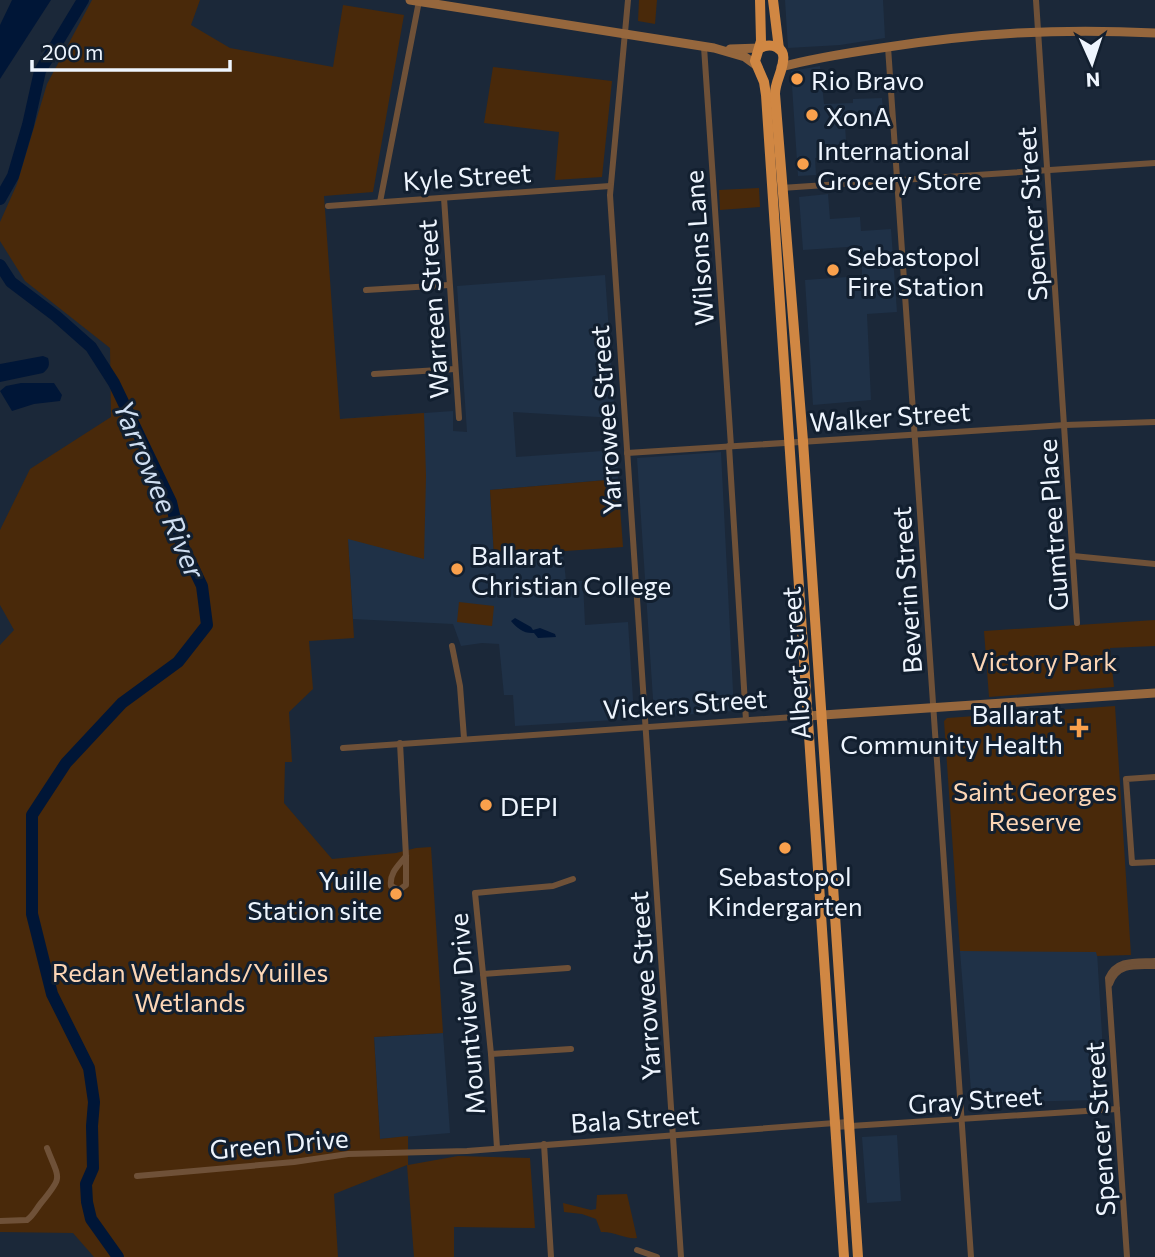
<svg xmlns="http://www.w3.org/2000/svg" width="1155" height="1257" viewBox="0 0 1155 1257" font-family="Commissioner,sans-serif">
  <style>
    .built { fill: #1f3147 }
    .green { fill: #49290a }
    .water { fill: #001637 }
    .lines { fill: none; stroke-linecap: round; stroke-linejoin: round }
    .river { stroke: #001637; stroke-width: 12 }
    .street { stroke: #6f5138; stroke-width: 6 }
    .secondary { stroke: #96673d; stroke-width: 9 }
    .highway { stroke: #d08743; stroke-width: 10 }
    .poi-dot { fill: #f9a04c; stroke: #121f2f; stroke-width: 2.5 }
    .labels { text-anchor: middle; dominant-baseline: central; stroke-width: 6; stroke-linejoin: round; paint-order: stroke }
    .poi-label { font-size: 26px; fill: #eef5fe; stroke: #121f2f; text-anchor: start }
    .street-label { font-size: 26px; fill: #eef5fe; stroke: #121f2f }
    .park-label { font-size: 26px; fill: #fdd6b5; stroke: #121f2f }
    .water-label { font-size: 28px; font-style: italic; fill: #cfdef1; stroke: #121f2f }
  </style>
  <rect width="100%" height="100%" fill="#1b2839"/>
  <g class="built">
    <polygon points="785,0 883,0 885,38 840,45 788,48"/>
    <polygon points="820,66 824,104 853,103 853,99 882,98 884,123 845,125 847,156 815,158 816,175 798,176 791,71"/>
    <polygon points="828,194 830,219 860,217 861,231 891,229 897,312 867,314 871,400 813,405 805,280 862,276 862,246 803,250 799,197"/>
    <polygon points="605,275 615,418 513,412 516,457 617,450 618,479 490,490 494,556 563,552 566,581 583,581 585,625 628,622 634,715 631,719 515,726 513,695 504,695 499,644 482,643 461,646 453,624 353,619 340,419 453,411 453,431 467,432 457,286"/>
    <polygon points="721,452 734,711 658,717 654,714 637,458"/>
    <polygon points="1061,950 1097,952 1105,1084 1104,1095 1096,1100 972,1103 960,951"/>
    <polygon points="443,1033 450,1133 380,1139 374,1037"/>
    <polygon points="897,1135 901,1201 867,1203 862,1137"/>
  </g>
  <g class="green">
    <polygon points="92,0 200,0 191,25 230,48 333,67 343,5 404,15 373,192 324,196 340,419 424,413 426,476 424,559 348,539 354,638 309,641 313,689 289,712 292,762 285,762 284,803 332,859 396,853 416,848 431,847 443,1033 374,1037 380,1139 408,1136 408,1165 458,1156 530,1158 535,1228 454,1227 454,1257 414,1257 407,1165 334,1194 338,1257 94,1257 73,1233 0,1232 0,645 14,630 0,605 0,530 30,469 111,417 110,348 25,281 0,241 0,222 17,184 47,84"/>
    <polygon points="639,0 657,0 655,24 638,21"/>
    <polygon points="493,67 612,81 602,177 555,180 559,132 484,123"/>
    <polygon points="759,188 760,207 720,210 719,190"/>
    <polygon points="618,479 623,547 494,556 490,490"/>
    <polygon points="459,602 494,606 492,626 457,622"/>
    <polygon points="1155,620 1155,646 1110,648 1114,687 989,697 984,631"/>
    <polygon points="1115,706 1131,955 1097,956 1096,952 960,951 944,721 947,718"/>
    <path d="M627 1194 637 1238C627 1240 614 1231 601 1232L596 1219 582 1214 564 1212 563 1203 591 1210 596 1209 597 1195Z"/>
  </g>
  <g class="water">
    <polygon points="12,0 51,0 0,79 0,25"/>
    <path d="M43 356 48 358C50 365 49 368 43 373L0 382V364Z"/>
    <polygon points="21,383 54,383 62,395 60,401 34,404 12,411 0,391 6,386"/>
    <path d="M515 618 531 627 533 630 540 628 555 634 556 637 538 638 534 633C524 634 517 628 511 621Z"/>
  </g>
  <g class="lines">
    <g class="river">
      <polyline points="0,199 13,176 28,125 40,71 83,0"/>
      <polyline points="0,265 11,282 56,316 91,347 114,383 171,502 180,540 202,586 207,625 178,662 122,703 66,763 32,815 32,914 52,994 89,1068 94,1102 92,1126 93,1168 86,1184 87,1202 91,1219 118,1257"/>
    </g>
    <g class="street">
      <polyline points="628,0 610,195 681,1257"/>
      <polyline points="1036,0 1077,623"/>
      <polyline points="704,47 731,446"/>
      <polyline points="888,47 971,1257"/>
      <polyline points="781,188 1155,163"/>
      <polyline points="444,198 459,418"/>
      <polyline points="380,202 419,1"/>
      <polyline points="328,206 610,186"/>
      <polyline points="366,290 449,285"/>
      <polyline points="374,374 455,369"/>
      <polyline points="729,446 746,720"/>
      <polyline points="627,453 1065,425 1155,422"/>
      <polyline points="1073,556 1155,564"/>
      <polyline points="452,646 460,686 464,738"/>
      <path d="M400 743 406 856V885L399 890 391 886C389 873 399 865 406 856"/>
      <polyline points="343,748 808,716"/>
      <polyline points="1155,777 1126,779 1132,863 1155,862"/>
      <polyline points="483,974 568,968"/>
      <path d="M1110 984C1117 963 1136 966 1155 966"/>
      <polyline points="491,1054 571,1049"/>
      <polyline points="835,1127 1117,1109"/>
      <polyline points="544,1144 551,1257"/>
      <polyline points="497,1148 491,1054 475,893 553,886 573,879"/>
      <polyline points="137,1176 294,1162 348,1154 467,1151 848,1122"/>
      <path d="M0 1221 27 1220C34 1215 36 1209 41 1203 64 1175 59 1180 47 1148"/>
      <polyline points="637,1250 657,1257"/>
      <path d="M1127 1257 1108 978C1117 958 1137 962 1155 961"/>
    </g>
    <g class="secondary">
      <polyline points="410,0 714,48 745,57 756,65"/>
      <polyline points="730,49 760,48"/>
      <path d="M781 67C814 58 847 53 881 48 975 33 1060 28 1155 33"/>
      <polyline points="808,716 1155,693"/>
    </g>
    <g class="highway">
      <polyline points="760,0 761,41 755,61 764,82 766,95 844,1257"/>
      <polyline points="773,0 779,49"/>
      <path d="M760 48C770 43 786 46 783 61 782 73 775 82 775 94L803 441 858 1257"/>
    </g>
  </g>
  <g class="poi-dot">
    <circle cx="797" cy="79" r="7"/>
    <circle cx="812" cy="115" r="7"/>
    <circle cx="803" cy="164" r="7"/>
    <circle cx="833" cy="270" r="7"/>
    <circle cx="457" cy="569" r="7"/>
    <path d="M1075.5 717.5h7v7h7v7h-7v7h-7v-7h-7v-7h7z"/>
    <circle cx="486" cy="805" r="7"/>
    <circle cx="785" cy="848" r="7"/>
    <circle cx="396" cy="894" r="7"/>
  </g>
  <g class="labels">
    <g class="poi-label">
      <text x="811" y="79">Rio Bravo</text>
      <text x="826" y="115">XonA</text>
      <text x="817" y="149">International<tspan x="817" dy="30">Grocery Store</tspan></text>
      <text x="847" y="255">Sebastopol<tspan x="847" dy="30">Fire Station</tspan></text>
      <text x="471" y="554">Ballarat<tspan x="471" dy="30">Christian College</tspan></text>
      <text x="1063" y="713" text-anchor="end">Ballarat<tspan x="1063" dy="30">Community Health</tspan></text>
      <text x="500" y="805">DEPI</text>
      <text x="785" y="875" text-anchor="middle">Sebastopol<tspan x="785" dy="30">Kindergarten</tspan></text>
      <text x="382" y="879" text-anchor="end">Yuille<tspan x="382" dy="30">Station site</tspan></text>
    </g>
    <g class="street-label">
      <text transform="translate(467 176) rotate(-4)">Kyle Street</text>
      <text transform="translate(1031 214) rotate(-94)">Spencer Street</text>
      <text transform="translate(698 248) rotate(-94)">Wilsons Lane</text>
      <text transform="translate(432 309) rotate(-94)">Warreen Street</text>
      <text transform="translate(890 416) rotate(-4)">Walker Street</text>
      <text transform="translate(605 420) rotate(-94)">Yarrowee Street</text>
      <text transform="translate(1052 525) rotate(-94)">Gumtree Place</text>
      <text transform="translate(906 590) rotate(-94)">Beverin Street</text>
      <text transform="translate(795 663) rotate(-94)">Albert Street</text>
      <text transform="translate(685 703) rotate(-4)">Vickers Street</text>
      <text transform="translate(644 986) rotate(-94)">Yarrowee Street</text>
      <text transform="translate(466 1014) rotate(-95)">Mountview Drive</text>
      <text transform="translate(975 1099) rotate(-4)">Gray Street</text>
      <text transform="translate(635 1118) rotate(-4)">Bala Street</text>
      <text transform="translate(1099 1129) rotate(-94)">Spencer Street</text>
      <text transform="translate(279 1143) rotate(-5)">Green Drive</text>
    </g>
    <g class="park-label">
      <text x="1044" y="660">Victory Park</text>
      <text x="1035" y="790">Saint Georges<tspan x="1035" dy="30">Reserve</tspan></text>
      <text x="190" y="971">Redan Wetlands/Yuilles<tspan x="190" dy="30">Wetlands</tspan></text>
    </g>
    <g class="water-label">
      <text transform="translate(160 489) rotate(67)">Yarrowee River</text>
    </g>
  </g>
  <g transform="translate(1092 63) rotate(177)" stroke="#121f2f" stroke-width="5" paint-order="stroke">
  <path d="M0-5L12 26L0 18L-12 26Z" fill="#eef5fe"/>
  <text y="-10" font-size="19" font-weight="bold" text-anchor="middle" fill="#eef5fe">N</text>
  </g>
  <path d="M32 60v10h198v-10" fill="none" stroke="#eef5fe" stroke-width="3.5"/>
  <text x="42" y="60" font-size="21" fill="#eef5fe" stroke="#121f2f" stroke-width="5" paint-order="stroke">200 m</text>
</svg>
